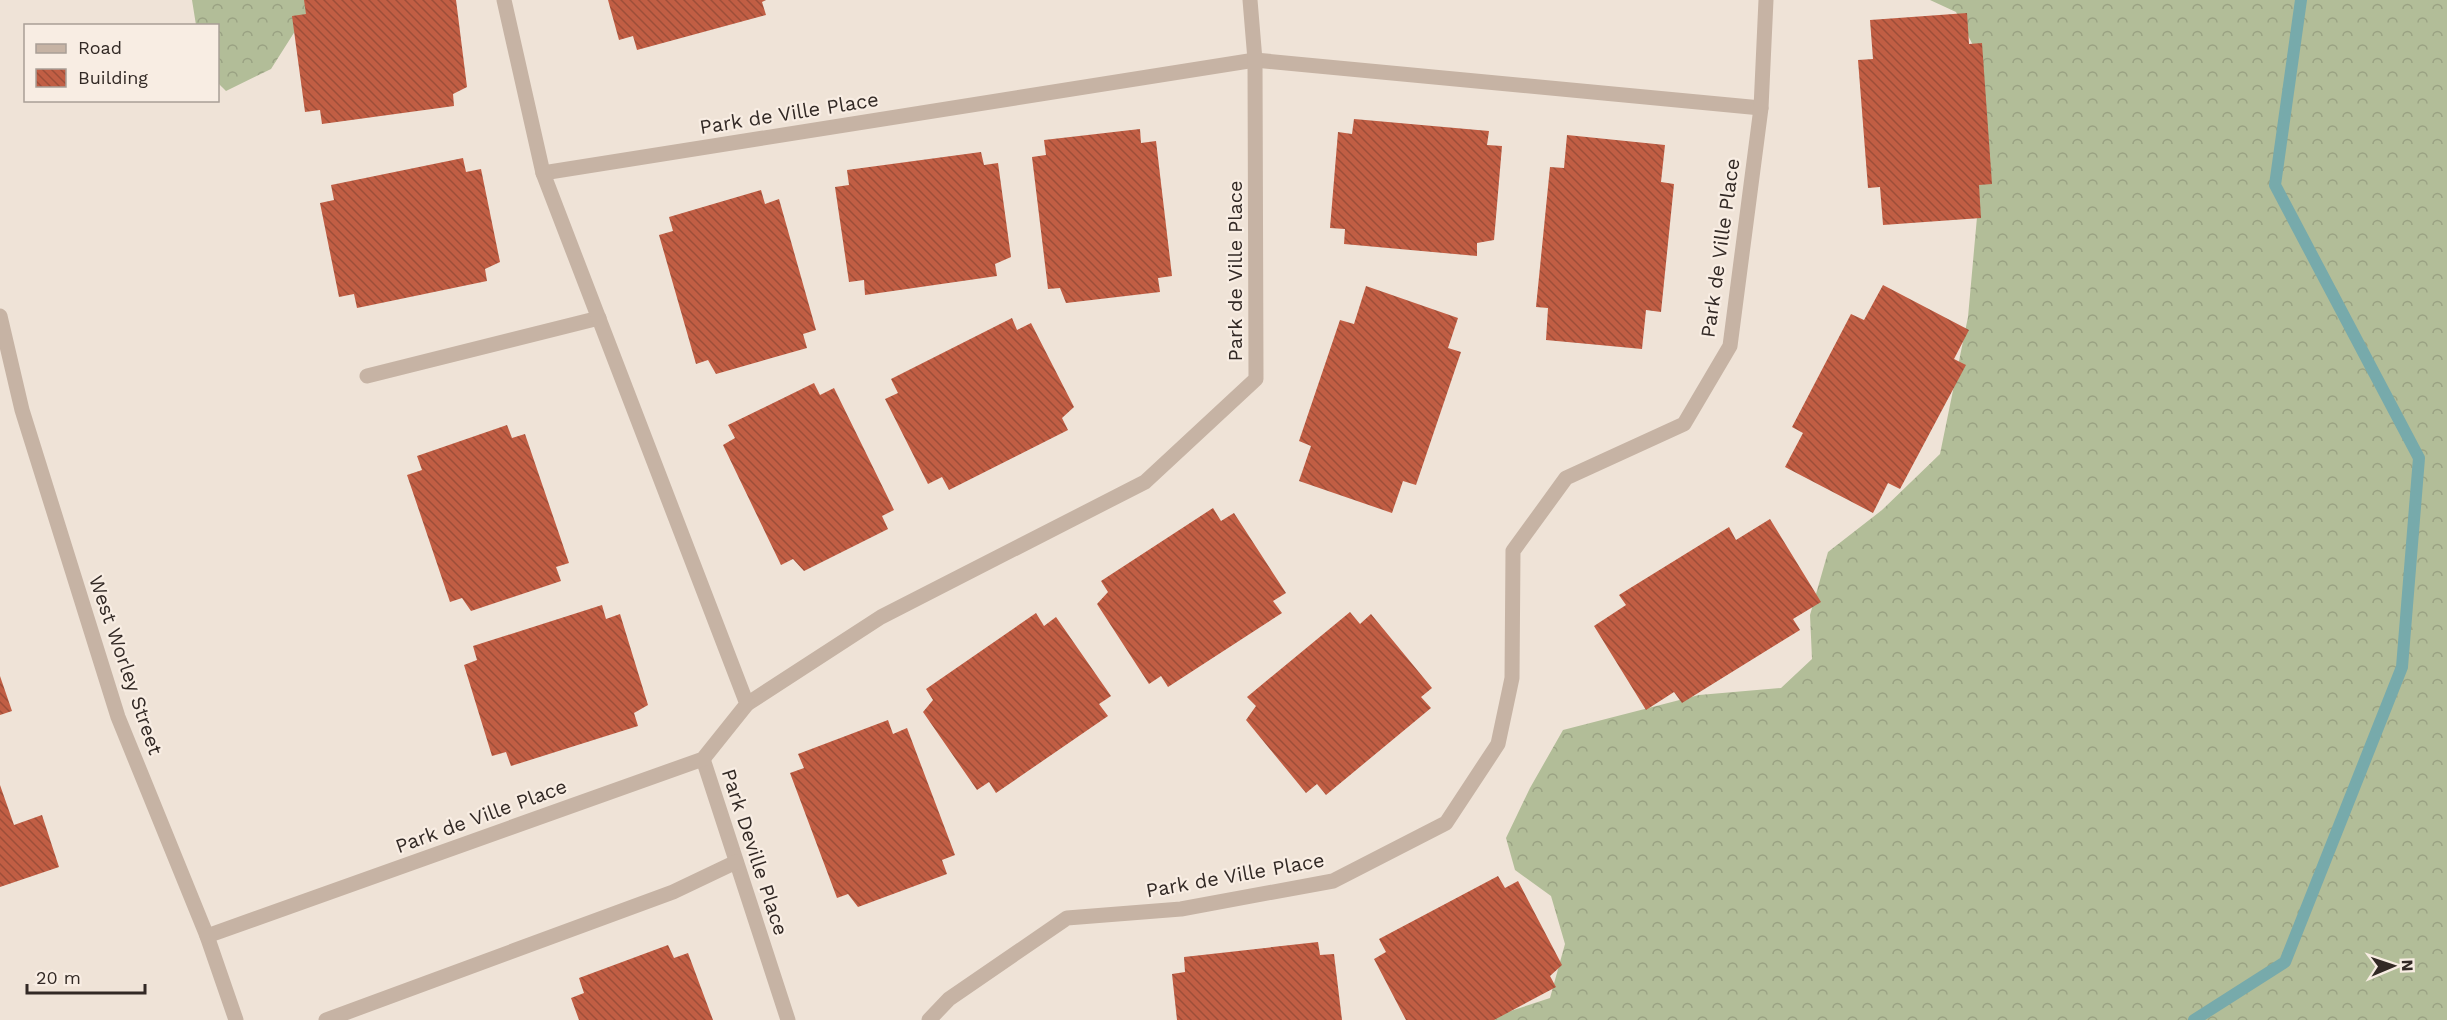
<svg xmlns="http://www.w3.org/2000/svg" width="2447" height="1020" viewBox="0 0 2447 1020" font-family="'Work Sans',sans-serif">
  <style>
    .forest { fill: url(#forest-crowns) }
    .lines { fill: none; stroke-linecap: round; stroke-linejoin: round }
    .stream { stroke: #77aaab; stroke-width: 12 }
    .building { fill: url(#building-back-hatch) }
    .minor { stroke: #c6b3a4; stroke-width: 15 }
    .labels { text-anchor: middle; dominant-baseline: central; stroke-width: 4.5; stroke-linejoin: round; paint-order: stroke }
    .street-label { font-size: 20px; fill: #322925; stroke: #f8ede3 }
  </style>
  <defs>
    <pattern id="forest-crowns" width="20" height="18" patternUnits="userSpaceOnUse" patternTransform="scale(1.5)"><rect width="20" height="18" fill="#b2bd98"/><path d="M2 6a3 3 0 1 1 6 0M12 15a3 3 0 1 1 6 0" fill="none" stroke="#9aa283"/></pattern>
    <pattern id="building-back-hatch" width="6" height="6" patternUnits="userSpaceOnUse" patternTransform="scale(1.5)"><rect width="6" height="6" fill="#c15e44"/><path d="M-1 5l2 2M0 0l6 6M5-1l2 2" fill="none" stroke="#9d4e39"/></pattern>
  </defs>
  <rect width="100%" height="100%" fill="#efe3d7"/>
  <g class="forest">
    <polygon points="192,0 338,0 304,17 271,69 226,91 218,83 218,26 196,25"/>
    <polygon points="1930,0 2447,0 2447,1020 1483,1020 1550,998 1565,944 1551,896 1515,870 1506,838 1530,788 1563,730 1699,695 1781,688 1812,659 1810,615 1828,552 1882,510 1940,454 1968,317 1978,206 1981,61 1956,12"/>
  </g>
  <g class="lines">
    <polyline class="stream" points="2194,1020 2285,962 2402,667 2419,458 2275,185 2301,0"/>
  </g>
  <g class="building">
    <polygon points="304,0 456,0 467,87 453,94 454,106 322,124 320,110 305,112 292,16 306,14"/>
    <polygon points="608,0 766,0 762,2 766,15 637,50 633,36 619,40"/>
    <polygon points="1967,13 1969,44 1982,43 1992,184 1979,185 1981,218 1883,225 1880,187 1868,188 1858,60 1873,59 1870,20"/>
    <polygon points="1354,119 1489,131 1487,145 1502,146 1494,240 1477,243 1477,256 1344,244 1345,229 1330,228 1338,132 1352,134"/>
    <polygon points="1140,129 1141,143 1156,141 1172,276 1158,278 1160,292 1066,303 1060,288 1048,289 1032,157 1046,155 1044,140"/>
    <polygon points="1567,135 1665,145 1661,182 1674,184 1661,312 1646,310 1642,349 1546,340 1548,308 1536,307 1550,167 1564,168"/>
    <polygon points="981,152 984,165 998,163 1011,257 995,264 997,276 865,295 864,280 849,282 835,187 849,185 847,170"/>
    <polygon points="463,158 466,172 481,169 500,262 485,269 487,281 357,308 354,294 339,297 320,203 334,200 331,185"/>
    <polygon points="761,190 765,204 779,199 816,330 803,334 807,348 716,374 708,360 696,364 659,235 673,231 669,217"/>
    <polygon points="1883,285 1969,330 1954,359 1966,365 1900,489 1888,483 1873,513 1785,467 1803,433 1792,427 1851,314 1864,320"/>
    <polygon points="1366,286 1458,318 1448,348 1461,352 1416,485 1403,481 1392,513 1299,481 1311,446 1299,441 1340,320 1354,324"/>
    <polygon points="1012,318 1017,330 1031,323 1074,407 1062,418 1068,430 949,490 942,477 928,484 885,399 898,393 891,379"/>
    <polygon points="814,383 820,395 834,388 894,510 882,516 888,529 804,571 793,559 781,565 723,445 735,438 728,425"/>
    <polygon points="507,425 512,438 525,434 569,563 556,567 561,581 471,611 462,598 450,602 407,475 422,470 417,456"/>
    <polygon points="1213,508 1221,521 1234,513 1286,593 1273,601 1282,613 1168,687 1161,676 1149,684 1097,604 1108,592 1101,581"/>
    <polygon points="1770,519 1821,602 1793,619 1800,630 1682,703 1674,692 1646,710 1594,626 1626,605 1619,595 1729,527 1736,540"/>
    <polygon points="602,605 606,619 620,614 648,705 634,713 638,726 511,766 506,752 492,756 464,665 477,660 473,646"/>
    <polygon points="1350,612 1360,624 1371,614 1432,688 1421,697 1431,708 1326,795 1317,784 1306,793 1246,720 1256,706 1247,697"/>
    <polygon points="1036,613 1044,626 1056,617 1111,696 1099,704 1108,716 996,793 989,782 977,790 923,712 933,700 926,689"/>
    <polygon points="0,676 12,711 0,715"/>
    <polygon points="888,720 893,734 907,728 955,855 942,860 947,874 858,907 848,894 837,898 790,773 804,768 798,754"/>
    <polygon points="0,785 14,825 42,815 59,867 0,887"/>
    <polygon points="1498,876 1505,888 1518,881 1562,965 1550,976 1556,987 1494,1020 1406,1020 1374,959 1386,952 1379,939"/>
    <polygon points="1318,942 1320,955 1334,954 1342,1020 1177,1020 1172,974 1185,972 1184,957"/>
    <polygon points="668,945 674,958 688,953 713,1020 579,1020 571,998 584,993 579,978"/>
  </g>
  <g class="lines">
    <g class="minor">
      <polyline points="543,173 1255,60 1761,108"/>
      <polyline points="0,316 22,410 118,717 207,936 236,1020"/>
      <polyline points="367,376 599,318"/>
      <polyline points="747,704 881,617 1145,482 1256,379 1255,60 1250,0"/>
      <polyline points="703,759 788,1020"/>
      <polyline points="207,936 703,759 747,704 543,173 504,0"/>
      <polyline points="326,1020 673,892 736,862"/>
      <polyline points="929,1020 949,999 1067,918 1181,909 1333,881 1446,823 1498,744 1512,678 1513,551 1566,478 1684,424 1730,346 1761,108 1766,0"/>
    </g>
  </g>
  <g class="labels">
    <g class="street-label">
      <text transform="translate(789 113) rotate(-9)">Park de Ville Place</text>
      <text transform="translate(1720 248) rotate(-82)">Park de Ville Place</text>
      <text transform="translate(1235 271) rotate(-90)">Park de Ville Place</text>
      <text transform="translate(126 665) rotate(71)">West Worley Street</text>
      <text transform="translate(481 816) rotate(-20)">Park de Ville Place</text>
      <text transform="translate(755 852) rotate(72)">Park Deville Place</text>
      <text transform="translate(1235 875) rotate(-10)">Park de Ville Place</text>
    </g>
  </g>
  <rect x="24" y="24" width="195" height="78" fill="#f8ede3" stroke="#a99f97" stroke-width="1.5"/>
  <rect x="36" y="44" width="30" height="9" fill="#c6b3a4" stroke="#a99f97" stroke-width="1.5"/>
  <text x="78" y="54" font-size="18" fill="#322925">Road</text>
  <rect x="36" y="69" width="30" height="18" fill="url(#building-back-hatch)" stroke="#a99f97" stroke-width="1.5"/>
  <text x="78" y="84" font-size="18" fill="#322925">Building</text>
  <g transform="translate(2393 966) rotate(88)" stroke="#f8ede3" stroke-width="4.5" paint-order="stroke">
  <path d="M0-4.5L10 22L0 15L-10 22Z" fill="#322925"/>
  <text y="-9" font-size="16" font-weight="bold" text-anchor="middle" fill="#322925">N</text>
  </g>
  <path d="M27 984v9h118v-9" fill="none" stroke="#322925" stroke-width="3"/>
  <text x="36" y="984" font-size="18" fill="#322925" stroke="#f8ede3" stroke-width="4.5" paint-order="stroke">20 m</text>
</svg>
